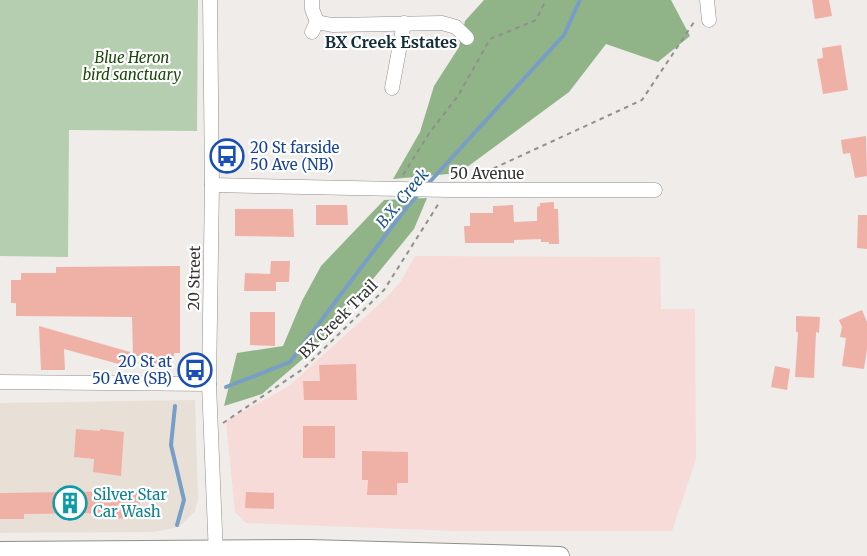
<svg xmlns="http://www.w3.org/2000/svg" width="867" height="556" viewBox="0 0 867 556" font-family="Merriweather,serif">
  <style>
    .built { fill: #e8e0d7 }
    .industrial { fill: #f6dbd8 }
    .green { fill: #b5ceaf }
    .forest { fill: #90b487 }
    .lines { fill: none; stroke-linecap: round; stroke-linejoin: round }
    .stream { stroke: #789ec8; stroke-width: 4 }
    .building { fill: #efb1a5 }
    .minor-casing { stroke: #928e8c; stroke-width: 15 }
    .major-casing { stroke: #928e8c; stroke-width: 20 }
    .path { stroke: #918f8d; stroke-width: 2; stroke-dasharray: 4.5 4.5; stroke-linecap: butt }
    .minor { stroke: #fff; stroke-width: 14 }
    .major { stroke: #fff; stroke-width: 18 }
    .labels { text-anchor: middle; dominant-baseline: central; stroke-width: 4.5; stroke-linejoin: round; paint-order: stroke }
    .park-label { font-size: 15px; font-style: italic; fill: #1a490a; stroke: #fff }
    .transit-label { font-size: 15px; fill: #164399; stroke: #fff; text-anchor: start }
    .street-label { font-size: 15px; fill: #353433; stroke: #fff }
    .culture-label { font-size: 15px; fill: #0d838f; stroke: #fff; text-anchor: start }
    .neighbourhood-label { font-size: 16px; font-weight: bold; fill: #102d38; stroke: #fff }
    .water-label { font-size: 16px; font-style: italic; fill: #1d558a; stroke: #fff }
  </style>
  <rect width="100%" height="100%" fill="#efece9"/>
  <polygon class="built" points="195,400 198,500 195,511 179,527 154,532 0,533 0,403"/>
  <polygon class="industrial" points="415,256 660,257 661,309 695,309 696,459 672,531 456,531 246,523 235,512 226,421 289,386 385,299 401,281"/>
  <polygon class="green" points="0,0 198,0 197,131 69,130 68,257 0,256"/>
  <g class="forest">
    <polygon points="484,0 671,0 690,36 658,62 606,44 569,92 459,173 393,179 420,132 434,86 459,47 465,21"/>
    <polygon points="427,198 414,229 319,345 262,394 224,406 237,353 283,346 302,301 321,266 384,200"/>
  </g>
  <g class="lines">
    <g class="stream">
      <polyline points="426,186 564,35 580,0"/>
      <polyline points="226,387 290,362 406,208 419,194"/>
      <polyline points="175,406 171,445 184,500 177,525"/>
    </g>
  </g>
  <g class="building">
    <polygon points="812,0 829,0 832,16 815,19"/>
    <polygon points="841,45 848,90 823,94 817,59 823,58 822,48"/>
    <polygon points="866,136 867,176 855,178 850,153 843,154 841,140"/>
    <polygon points="554,202 554,209 558,209 559,244 549,244 549,242 541,242 541,239 514,240 514,243 465,243 464,226 470,226 470,213 493,213 493,206 513,205 514,222 537,221 537,207 540,206 540,203"/>
    <polygon points="316,205 347,205 348,225 316,225"/>
    <polygon points="235,209 293,209 294,237 235,236"/>
    <polygon points="858,215 867,215 867,249 857,248"/>
    <polygon points="271,261 290,261 289,282 276,282 276,291 244,291 245,273 270,274"/>
    <polygon points="180,266 180,353 174,353 174,358 162,358 162,365 148,365 148,356 133,356 132,317 16,316 16,303 11,303 11,280 21,280 21,273 56,273 56,267"/>
    <polygon points="862,310 867,322 867,349 864,369 842,366 846,338 840,337 842,327 839,320"/>
    <polygon points="250,312 275,312 275,346 250,345"/>
    <polygon points="796,316 820,317 819,333 816,332 814,378 795,377 798,332 796,332"/>
    <polygon points="39,326 130,352 126,366 64,349 65,370 41,370"/>
    <polygon points="356,364 357,400 304,400 303,381 320,381 319,365"/>
    <polygon points="775,366 790,369 787,390 771,387"/>
    <rect x="303" y="426" width="32" height="32"/>
    <polygon points="76,429 100,431 100,429 124,432 121,476 93,472 94,459 74,457"/>
    <polygon points="362,451 408,452 408,483 397,483 397,495 367,495 368,480 362,480"/>
    <polygon points="139,491 140,518 102,519 102,513 24,514 24,519 0,519 0,493"/>
    <polygon points="246,492 274,493 274,509 245,508"/>
  </g>
  <g class="lines">
    <g class="minor-casing">
      <g id="minor">
        <polyline points="210,0 212,185 209,384 216,556"/>
        <polyline points="312,0 312,9 317,22 312,32"/>
        <polyline points="707,0 709,20"/>
        <polyline points="317,22 332,25 442,23 456,27 467,38"/>
        <polyline points="392,88 404,23"/>
        <polyline points="212,185 448,190 655,190"/>
        <polyline points="0,382 209,384"/>
      </g>
    </g>
    <g class="major-casing">
      <polyline id="major" points="0,551 308,549 560,556"/>
    </g>
    <g class="path">
      <polyline points="403,175 430,132 458,96 490,39 536,20 546,0"/>
      <polyline points="477,176 642,100 696,19"/>
      <polyline points="223,423 303,369 384,290 439,203"/>
    </g>
    <use href="#minor" class="minor"/>
    <use href="#major" class="major"/>
  </g>
  <defs>
    <g id="bus-ring" transform="scale(1.725)"><circle r="9.5" fill="#fff" stroke="#1a4fb4" stroke-width="1.5"/><path d="M-5-6H5V4H4V6H2V4H-2V6H-4V4H-5ZM-3.5-4V0h7V-4ZM-3.5 1.2v1.5H-2V1.2ZM2 1.2v1.5H3.5V1.2Z" fill="#1a4fb4"/></g>
    <g id="building-ring" transform="scale(1.725)"><circle r="9.5" fill="#fff" stroke="#0f9aa8" stroke-width="1.5"/><path d="M-4-6H4V6H1V3H-1V6H-4ZM-2.5-4.3h1.7v1.8h-1.7ZM.8-4.3h1.7v1.8H.8ZM-2.5-1h1.7V.8h-1.7ZM.8-1h1.7V.8H.8Z" fill="#0f9aa8"/></g>
  </defs>
  <g fill-rule="evenodd">
    <use href="#bus-ring" x="227" y="156"/>
    <use href="#bus-ring" x="195" y="370"/>
    <use href="#building-ring" x="70" y="503"/>
  </g>
  <g class="labels">
    <g class="park-label">
      <text x="132" y="57">Blue Heron<tspan x="132" dy="17">bird sanctuary</tspan></text>
    </g>
    <g class="transit-label">
      <text x="250" y="147">20 St farside<tspan x="250" dy="17">50 Ave (NB)</tspan></text>
      <text x="172" y="361" text-anchor="end">20 St at<tspan x="172" dy="17">50 Ave (SB)</tspan></text>
    </g>
    <g class="street-label">
      <text x="487" y="173">50 Avenue</text>
      <text transform="translate(194 278) rotate(-89)">20 Street</text>
      <text transform="translate(338 319) rotate(-45)">BX Creek Trail</text>
    </g>
    <g class="culture-label">
      <text x="93" y="494">Silver Star<tspan x="93" dy="17">Car Wash</tspan></text>
    </g>
    <g class="neighbourhood-label">
      <text x="391" y="42">BX Creek Estates</text>
    </g>
    <g class="water-label">
      <text transform="translate(402 198) rotate(-50)">B.X. Creek</text>
    </g>
  </g>
</svg>
